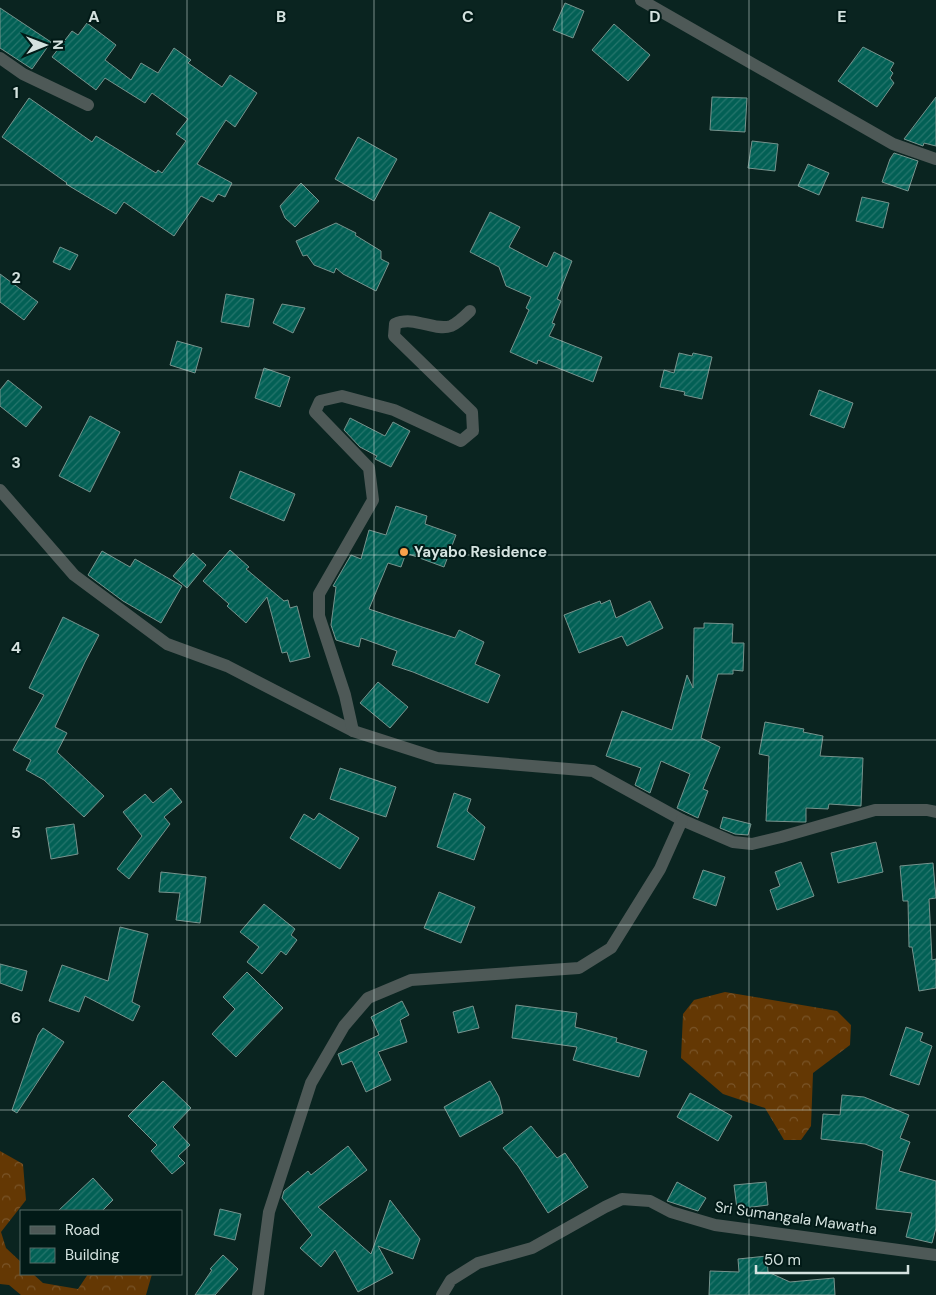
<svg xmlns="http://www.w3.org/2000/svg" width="936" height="1295" viewBox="0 0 936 1295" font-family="'DM Sans',sans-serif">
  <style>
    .forest { fill: url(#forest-crowns) }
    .building { fill: url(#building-hatch); stroke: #77938d }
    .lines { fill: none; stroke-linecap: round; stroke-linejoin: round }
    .minor { stroke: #4e5957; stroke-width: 12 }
    .tertiary { stroke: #4e5957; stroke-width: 12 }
    .grid { fill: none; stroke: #d4e2df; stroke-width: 1; stroke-opacity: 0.55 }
    .poi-dot { fill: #f8a04b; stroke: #021a17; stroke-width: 2 }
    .labels { text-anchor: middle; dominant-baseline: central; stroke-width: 4; stroke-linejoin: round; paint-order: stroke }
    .poi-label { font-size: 15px; font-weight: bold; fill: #d4e2df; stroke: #021a17; text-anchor: start }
    .street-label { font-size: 15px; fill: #d4e2df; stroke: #021a17 }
    .grid-label { font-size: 16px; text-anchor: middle; font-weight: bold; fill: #d4e2df; stroke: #021a17; stroke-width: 4; stroke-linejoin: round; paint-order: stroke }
  </style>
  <defs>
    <pattern id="forest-crowns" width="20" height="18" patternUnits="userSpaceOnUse" patternTransform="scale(1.25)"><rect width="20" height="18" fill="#643804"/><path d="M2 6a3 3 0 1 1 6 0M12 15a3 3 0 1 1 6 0" fill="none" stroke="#795428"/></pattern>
    <pattern id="building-hatch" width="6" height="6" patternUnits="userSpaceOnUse" patternTransform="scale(1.25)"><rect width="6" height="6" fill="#026055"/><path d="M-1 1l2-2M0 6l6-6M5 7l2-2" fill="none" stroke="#26766d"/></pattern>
  </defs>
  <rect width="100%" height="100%" fill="#0a2420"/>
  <g class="forest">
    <polygon points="725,992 837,1011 851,1025 850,1045 813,1073 811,1126 801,1140 784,1140 765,1108 723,1094 681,1058 683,1014 694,1000"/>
    <polygon points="0,1151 23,1164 26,1200 1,1232 6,1248 21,1262 21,1274 33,1274 43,1283 78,1289 88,1274 152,1274 146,1295 21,1295 9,1285 0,1284"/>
  </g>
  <g class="building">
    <polygon points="565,3 584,11 573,38 553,30"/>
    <polygon points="0,8 51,42 32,69 0,48"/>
    <polygon points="87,23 116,45 105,60 131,80 141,63 158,73 174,48 191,60 188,63 222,87 230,75 257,93 235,127 226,120 197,164 232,183 225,197 218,194 213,202 201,196 174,236 124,202 116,214 66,184 67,183 2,137 29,98 92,142 96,136 156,173 158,170 162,173 186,141 176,134 188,119 152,93 145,103 105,78 96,90 52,57 72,31 78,35"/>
    <polygon points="614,24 650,55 628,81 592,50"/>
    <polygon points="863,47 894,63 890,70 893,73 890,78 894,83 877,107 838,81"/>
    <polygon points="712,97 747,98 745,132 710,130"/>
    <polygon points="936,97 936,146 924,143 923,146 904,139"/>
    <polygon points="358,137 397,159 374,201 335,179"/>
    <polygon points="752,141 778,144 775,171 748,168"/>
    <polygon points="894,153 918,161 908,191 882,182 890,159"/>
    <polygon points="808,164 829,173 819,195 798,186"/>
    <polygon points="301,183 319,201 295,227 285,218 280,206"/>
    <polygon points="862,197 889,203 883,228 856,221"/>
    <polygon points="490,212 520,227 509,247 547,267 554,252 572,261 557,299 561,301 552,323 555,324 549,336 602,357 593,382 538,360 537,364 510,352 529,310 526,308 531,297 506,286 499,267 470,252"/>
    <polygon points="336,223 356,233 355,235 381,251 381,259 389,263 376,291 343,274 336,268 334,273 314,265 307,255 303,256 296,241"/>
    <polygon points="60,247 78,255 70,270 53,262"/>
    <polygon points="0,274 38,302 24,320 0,302"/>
    <polygon points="226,294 254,299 249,327 221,322"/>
    <polygon points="282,304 305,308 293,333 273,323"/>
    <polygon points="177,341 202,348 195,373 170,365"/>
    <polygon points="679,353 692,356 693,353 712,357 702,399 684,395 685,392 660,387 664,370 674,373"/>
    <polygon points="264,368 290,377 280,407 255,398"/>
    <polygon points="8,380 42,407 26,427 0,406 0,390"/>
    <polygon points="819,390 853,403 844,428 810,415"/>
    <polygon points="90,416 120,432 90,492 59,476"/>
    <polygon points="350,418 385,436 393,422 410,431 391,467 375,459 377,456 360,447 344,430"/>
    <polygon points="240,471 295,494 284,521 230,498"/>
    <polygon points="396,506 427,516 425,524 456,535 444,567 406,553 401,567 388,563 369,609 455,638 459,630 484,642 475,664 500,675 488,703 413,672 392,665 397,651 361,638 359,647 336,640 331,625 336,587 333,586 351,555 361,559 369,530 386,535"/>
    <polygon points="230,550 249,567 246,569 284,601 288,600 290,608 297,606 310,657 290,662 287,652 282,653 267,597 246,623 227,606 229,604 203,581"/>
    <polygon points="102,551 130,567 135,559 182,586 161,623 123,601 88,575"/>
    <polygon points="193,553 206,565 187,588 173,576"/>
    <polygon points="610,600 616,618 650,601 663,628 627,646 622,636 579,653 564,615 600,601 601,604"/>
    <polygon points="63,617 99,635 85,662 55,727 67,733 57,752 104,796 84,817 44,780 26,770 31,760 13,750 44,695 29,688"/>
    <polygon points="704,623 733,624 732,643 744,643 743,671 733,670 733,674 718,674 701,738 720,747 703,789 708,791 698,818 677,808 690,774 661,761 650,793 635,785 641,768 606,756 622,711 672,730 687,675 693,688 694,628 704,628"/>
    <polygon points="378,682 408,707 390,728 360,703"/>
    <polygon points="765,722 804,729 803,732 823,736 820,756 863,758 861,806 829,804 828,809 806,808 806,822 802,822 766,821 769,756 759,754"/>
    <polygon points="340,768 396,787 386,817 330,799"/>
    <polygon points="171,788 182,802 164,817 170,824 129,879 117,869 142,836 123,812 145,794 153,803"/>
    <polygon points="454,793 471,799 467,811 485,827 474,860 437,847"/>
    <polygon points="319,813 359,838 340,869 290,838 304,814 314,820"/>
    <polygon points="723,817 751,824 748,835 735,834 720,828"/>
    <polygon points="74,824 78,854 51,859 46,828"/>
    <polygon points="876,842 883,872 838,883 831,853"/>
    <polygon points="801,862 814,896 777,910 770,890 780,886 775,872"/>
    <polygon points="933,863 936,898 929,899 932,960 936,959 936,988 919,991 912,947 909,947 908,901 903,901 900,866"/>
    <polygon points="703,870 725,877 716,906 693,898"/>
    <polygon points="161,872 206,877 200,923 176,920 180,893 159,892"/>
    <polygon points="439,892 475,907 461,943 424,928"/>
    <polygon points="264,904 295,929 291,935 297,940 286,955 281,951 262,974 247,962 259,947 240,932"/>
    <polygon points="120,927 148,934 132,1002 140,1006 133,1021 85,996 79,1012 49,1001 62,965 108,981"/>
    <polygon points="0,964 27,971 22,991 0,983"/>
    <polygon points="247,972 283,1008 236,1057 212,1034 235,1009 223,997"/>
    <polygon points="402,1001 409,1015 400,1020 407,1042 378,1052 391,1080 366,1092 352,1061 342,1065 338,1054 379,1035 371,1017"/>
    <polygon points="516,1005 577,1013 575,1027 617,1038 616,1042 647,1051 639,1077 573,1060 577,1047 512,1038"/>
    <polygon points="473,1006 479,1028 458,1033 453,1012"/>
    <polygon points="906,1027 923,1033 920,1041 932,1046 919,1085 890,1075"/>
    <polygon points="43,1028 64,1042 17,1113 12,1110 38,1035"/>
    <polygon points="163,1081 191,1108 173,1127 190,1145 178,1156 185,1163 172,1174 151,1151 157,1145 128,1116"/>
    <polygon points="490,1081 499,1097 503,1113 460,1137 444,1107"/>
    <polygon points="690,1093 732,1116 718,1141 677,1117"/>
    <polygon points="842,1095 864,1097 909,1115 900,1138 910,1142 899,1171 936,1181 936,1228 932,1243 906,1237 912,1213 876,1209 883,1151 865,1144 821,1139 823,1114 840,1115"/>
    <polygon points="531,1126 557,1158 565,1153 588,1187 548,1213 518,1166 503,1148"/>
    <polygon points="348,1146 367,1170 318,1207 371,1254 390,1200 420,1239 413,1259 378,1246 393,1273 358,1292 335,1250 321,1267 300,1248 312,1235 282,1198 284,1191 308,1171 311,1175"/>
    <polygon points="93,1178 113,1200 102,1211 58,1211"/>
    <polygon points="677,1182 706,1198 698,1211 667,1201"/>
    <polygon points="766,1182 768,1205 737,1209 734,1185"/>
    <polygon points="220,1209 241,1214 235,1240 214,1235"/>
    <polygon points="223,1255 238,1269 215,1295 195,1295 212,1270 210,1269"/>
    <polygon points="767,1256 768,1272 790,1282 834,1278 835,1295 709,1295 710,1271 739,1272 738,1259"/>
  </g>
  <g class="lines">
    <g class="minor">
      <polyline points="641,0 893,144 936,159"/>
      <polyline points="0,58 23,74 88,105"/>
      <polyline points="0,490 74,575 167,644 227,666 353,731 437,758 593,771 682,820 733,842 752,844 781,837 875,810 927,810 936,812"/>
      <path d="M353 731 345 695 319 616V594L373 500 369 468 315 412 320 401 342 396 394 410 461 441 473 431 472 412 394 336 395 324C414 315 435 332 451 326 458 323 464 317 470 311"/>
      <polyline points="258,1295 269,1212 311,1083 344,1026 368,998 411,980 579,968 611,948 660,869 682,820"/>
    </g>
    <polyline class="tertiary" points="442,1295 451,1280 478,1263 532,1248 605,1207 622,1199 650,1201 671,1212 715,1225 936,1255"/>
  </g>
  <path class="grid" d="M187 0V1295M374 0V1295M562 0V1295M749 0V1295M0 185H936M0 370H936M0 555H936M0 740H936M0 925H936M0 1110H936"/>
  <circle class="poi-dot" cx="404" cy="552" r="5"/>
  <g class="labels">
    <g class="poi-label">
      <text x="414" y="552">Yayabo Residence</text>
    </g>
    <g class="street-label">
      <text transform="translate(796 1218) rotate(8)">Sri Sumangala Mawatha</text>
    </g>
  </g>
  <g class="grid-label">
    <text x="94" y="22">A</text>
    <text x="281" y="22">B</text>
    <text x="468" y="22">C</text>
    <text x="655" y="22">D</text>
    <text x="842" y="22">E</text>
    <text x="16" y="98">1</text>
    <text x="16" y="283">2</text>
    <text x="16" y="468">3</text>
    <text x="16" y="653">4</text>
    <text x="16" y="838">5</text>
    <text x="16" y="1023">6</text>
  </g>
  <rect x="20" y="1210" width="162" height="65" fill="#021a17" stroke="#566a67"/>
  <rect x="30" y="1226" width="25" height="8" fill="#4e5957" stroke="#566a67"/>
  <text x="65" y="1235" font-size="15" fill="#d4e2df">Road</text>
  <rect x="30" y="1248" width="25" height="15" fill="url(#building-hatch)" stroke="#566a67"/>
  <text x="65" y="1260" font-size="15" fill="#d4e2df">Building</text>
  <g transform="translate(45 45) rotate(89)" stroke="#021a17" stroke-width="4" paint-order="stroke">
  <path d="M0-4L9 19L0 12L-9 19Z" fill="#d4e2df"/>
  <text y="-8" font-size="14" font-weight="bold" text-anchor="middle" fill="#d4e2df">N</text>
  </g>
  <path d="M756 1265v8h152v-8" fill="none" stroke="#d4e2df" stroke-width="2.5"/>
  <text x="764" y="1265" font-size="15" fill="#d4e2df" stroke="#021a17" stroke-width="4" paint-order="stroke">50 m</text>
</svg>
